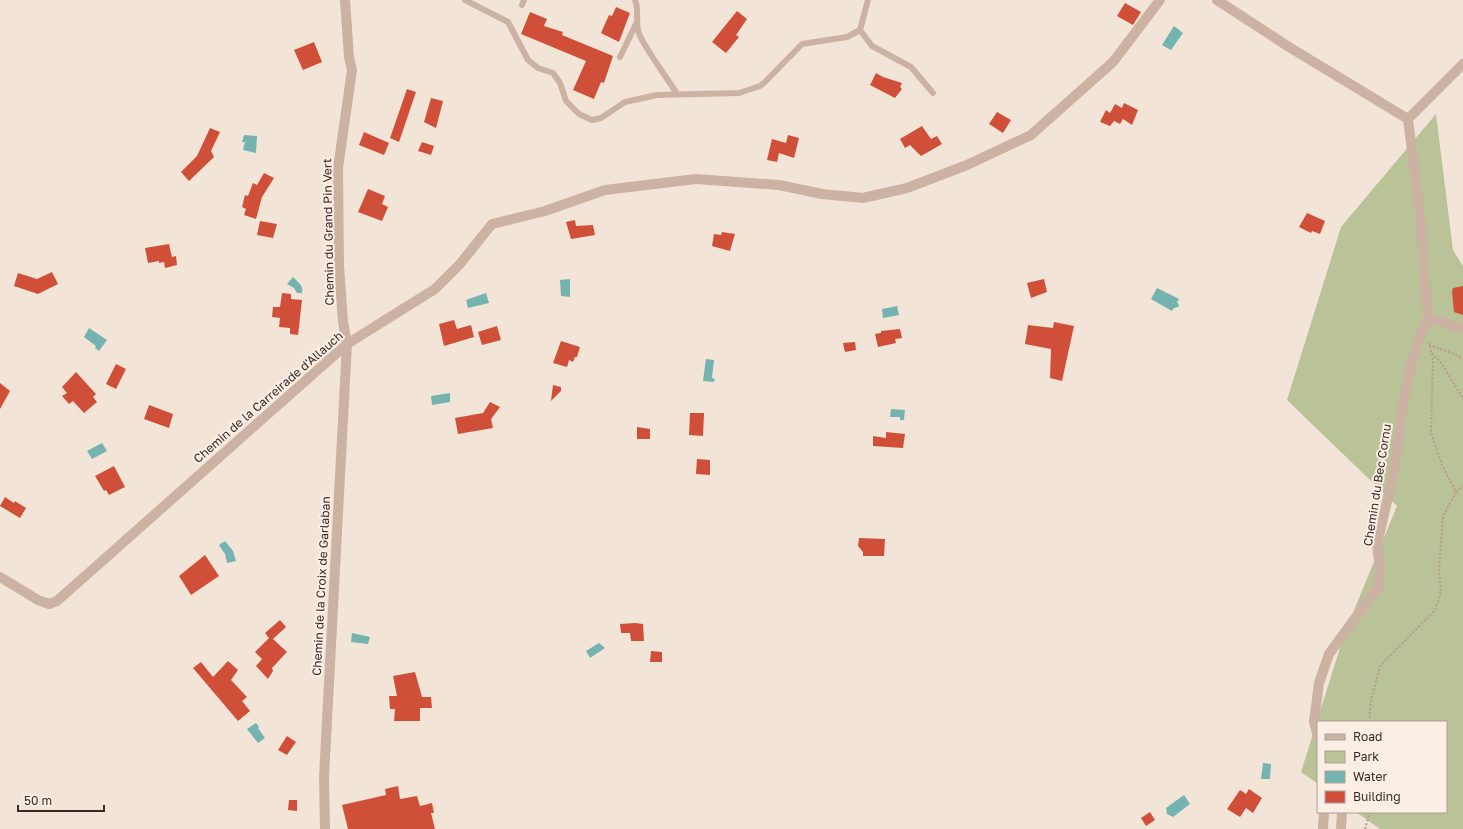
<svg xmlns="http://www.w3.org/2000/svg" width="1463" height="829" viewBox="0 0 1463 829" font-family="'Golos Text',sans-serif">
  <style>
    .green { fill: #b9c397 }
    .water { fill: #74b3af }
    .building { fill: #d04f39 }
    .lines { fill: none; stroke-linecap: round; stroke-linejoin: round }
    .path { stroke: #b89b8d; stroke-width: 2; stroke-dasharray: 2 2; stroke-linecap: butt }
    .service { stroke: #ccb2a3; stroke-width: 6 }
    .minor { stroke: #ccb2a3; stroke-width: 10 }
    .tertiary { stroke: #ccb2a3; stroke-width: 10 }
    .labels { text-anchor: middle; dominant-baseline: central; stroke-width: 4; stroke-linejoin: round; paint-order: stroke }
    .street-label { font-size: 12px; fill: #362926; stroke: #fbeee4 }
  </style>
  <rect width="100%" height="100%" fill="#f3e4d8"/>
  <polygon class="green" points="1436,114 1453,250 1463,266 1463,829 1380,829 1356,812 1446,812 1446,722 1318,722 1318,784 1301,772 1345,632 1397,506 1287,400 1341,227"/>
  <g class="water">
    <polygon points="1174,26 1183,33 1171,50 1162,45"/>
    <polygon points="244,135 257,136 256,153 243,150 245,142 242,142"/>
    <path d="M293 277C298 282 304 286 302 293H297L294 288 287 284Z"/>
    <polygon points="570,279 570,297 561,296 560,280"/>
    <polygon points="1157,288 1179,299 1177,302 1179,305 1178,307 1174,308 1172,311 1151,299"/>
    <polygon points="486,293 489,303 468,308 466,300"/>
    <polygon points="897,306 899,315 883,318 882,309"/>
    <polygon points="89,328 107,340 99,351 95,348 96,346 84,337"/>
    <polygon points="706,359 714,360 712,378 715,379 714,382 703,381"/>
    <polygon points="450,393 450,402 432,405 431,396"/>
    <polygon points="891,409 905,410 904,420 900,420 900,417 890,417"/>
    <polygon points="102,443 107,451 92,459 87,451"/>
    <polygon points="225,541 233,551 236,561 227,563 225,554 219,545"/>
    <polygon points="352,633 370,637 368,644 351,642"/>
    <polygon points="599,643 605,648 590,658 586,651"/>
    <polygon points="256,723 259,727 258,728 265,738 258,743 247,729"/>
    <polygon points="1263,763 1271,764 1270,779 1261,779"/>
    <polygon points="1184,795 1190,804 1173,817 1167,814 1166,808"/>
  </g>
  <g class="building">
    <polygon points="1125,3 1141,12 1133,25 1117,16"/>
    <polygon points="616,7 630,13 619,42 601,33 609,15 612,16"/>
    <polygon points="737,11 747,19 736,35 739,37 726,53 712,42"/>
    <polygon points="530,12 547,19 544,26 563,32 562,35 613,56 604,83 601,82 594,99 573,90 586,61 521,34"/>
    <polygon points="314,42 322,62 303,70 294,50"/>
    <polygon points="876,73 883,77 902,83 900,87 902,89 895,98 870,85"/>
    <polygon points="407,89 416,92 399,142 390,138"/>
    <polygon points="431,98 443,101 436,128 424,122"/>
    <polygon points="1124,103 1138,110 1132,125 1123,119 1120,124 1114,121 1110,126 1100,122 1106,110 1110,113 1115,104 1122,108"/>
    <polygon points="997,112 1011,120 1003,133 989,124"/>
    <polygon points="922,126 931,139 937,136 942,144 921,156 910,145 905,148 900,139"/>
    <polygon points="210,128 220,132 211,151 214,157 189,181 181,172 197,156"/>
    <polygon points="364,132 389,143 384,155 359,145"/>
    <polygon points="788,135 799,138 794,158 779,153 777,162 767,160 772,139 786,143"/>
    <polygon points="422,142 434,146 431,155 418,151"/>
    <polygon points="264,173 274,178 262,197 256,219 244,215 246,209 242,207 245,195 248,196 253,183 257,185"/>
    <polygon points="368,189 385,196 382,204 388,207 382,221 358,212"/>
    <polygon points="1307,213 1325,221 1320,234 1312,231 1311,233 1299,227"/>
    <polygon points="575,220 576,226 593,225 595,235 571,239 566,222"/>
    <polygon points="260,221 277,224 273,238 257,235"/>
    <polygon points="722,232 735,234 730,251 712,246 714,234 721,235"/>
    <polygon points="169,244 172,257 176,256 177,265 165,268 164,262 159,263 159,261 148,263 145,248"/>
    <polygon points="52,272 58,284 38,294 14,286 18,273 37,279"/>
    <polygon points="1044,279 1047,292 1031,298 1027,283"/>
    <polygon points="1463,286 1463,315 1454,312 1452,292 1453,288"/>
    <polygon points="282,293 291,294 291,299 302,300 298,335 290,334 290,328 279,327 280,318 272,317 273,307 280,307"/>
    <polygon points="454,320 457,329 471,325 474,337 444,346 439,324"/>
    <polygon points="1054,322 1074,326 1062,381 1050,378 1051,349 1025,344 1028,325 1053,328"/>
    <polygon points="497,326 501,340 482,345 478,332"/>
    <polygon points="900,329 902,338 895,339 896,343 878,347 875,334 881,333 881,331"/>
    <polygon points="561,341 580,347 577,357 575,357 573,362 569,360 567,367 553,363"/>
    <polygon points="855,342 856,350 845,352 843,343"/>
    <polygon points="116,364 126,369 116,389 106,384"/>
    <polygon points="76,372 96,394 93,397 97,402 84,413 73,401 69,404 62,396 67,393 62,387"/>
    <polygon points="0,383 10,391 0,409"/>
    <polygon points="553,385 561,387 561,391 551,401"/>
    <polygon points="490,402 500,407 491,419 493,428 458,434 455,418 483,413"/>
    <polygon points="149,405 173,414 169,428 144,419"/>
    <polygon points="690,413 704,413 703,436 689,435"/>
    <polygon points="637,427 650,429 650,439 637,439"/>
    <polygon points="886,432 905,434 903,448 873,446 873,436 886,438"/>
    <polygon points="697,459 710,460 710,475 696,474"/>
    <polygon points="114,466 125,487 109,495 106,490 104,491 95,476"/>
    <polygon points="5,497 14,503 15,501 26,508 20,518 0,506"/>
    <polygon points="859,538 885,539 884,556 863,556 863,552 858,546"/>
    <polygon points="205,555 219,576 191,595 179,576"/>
    <polygon points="280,620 286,627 273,639 287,652 272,668 273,671 268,679 256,666 262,659 255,652 269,638 265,633"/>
    <polygon points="635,623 643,624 644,641 631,641 630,633 621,633 620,624"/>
    <polygon points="651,651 662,652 662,662 650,662"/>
    <polygon points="228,661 238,670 231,680 247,697 242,701 250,711 238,721 193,668 201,662 213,677"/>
    <polygon points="415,672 422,697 431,697 432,708 420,708 420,721 394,721 395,709 390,709 389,696 397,696 393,676"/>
    <polygon points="287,736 296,742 287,755 278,750"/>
    <polygon points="398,786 400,799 417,796 420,806 432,803 434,813 431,813 435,829 348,829 342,805 386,795 385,789"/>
    <polygon points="1249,789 1262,798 1253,813 1246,808 1240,817 1227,809 1240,790 1246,794"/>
    <polygon points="289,800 297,800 297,811 288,810"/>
    <polygon points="1150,812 1155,820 1146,826 1141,818"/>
  </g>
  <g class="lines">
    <g class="path">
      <polyline points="1429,345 1455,354 1463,359"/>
      <polyline points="1432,353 1441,363 1463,398"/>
      <polyline points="1456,492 1463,486"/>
      <polyline points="1369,722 1371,701 1380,666 1435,610 1441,592 1439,569 1443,516 1456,492 1442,465 1431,433 1433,359 1429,343"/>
      <polyline points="1365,829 1370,812"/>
    </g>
    <g class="service">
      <polyline points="465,0 508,22 528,60 538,68 553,73 560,83 566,101 579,114 592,120 601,118 625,102 657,95 739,93 760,86 765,82 802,44 847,37 860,30 868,0"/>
      <path d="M635 0C640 11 634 24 640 36 649 54 666 76 677 94"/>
      <polyline points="522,5 524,0"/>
      <polyline points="860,30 872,46 911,67 933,93"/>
      <polyline points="620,57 636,24"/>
    </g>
    <g class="minor">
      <polyline points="1408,119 1463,64"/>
      <polyline points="1318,737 1314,722 1319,683 1329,654 1378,587 1380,569 1377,545 1395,466 1401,417 1410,369 1420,336 1428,318"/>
      <polyline points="325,829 324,777 347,344 343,322 339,265 338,168 352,70 349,57 345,0"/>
      <polyline points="1323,829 1324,812"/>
      <polyline points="1341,829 1342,812"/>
    </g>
    <g class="tertiary">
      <polyline points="1217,0 1289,47 1408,119 1421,223 1428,318 1463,329"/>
      <polyline points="0,577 38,600 49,604 57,601 347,344 435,289 460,264 492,224 545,211 605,190 696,179 779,185 822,194 863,198 907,188 967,165 1031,135 1113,62 1160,0"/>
    </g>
  </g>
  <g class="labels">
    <g class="street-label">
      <text transform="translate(328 232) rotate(-91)">Chemin du Grand Pin Vert</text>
      <text transform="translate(268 397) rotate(-41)">Chemin de la Carreirade d'Allauch</text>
      <text transform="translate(1377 485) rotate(-81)">Chemin du Bec Cornu</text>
      <text transform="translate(321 586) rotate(-87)">Chemin de la Croix de Garlaban</text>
    </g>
  </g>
  <rect x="1317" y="721" width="130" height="92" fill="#fbeee4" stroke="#ac9f98"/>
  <rect x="1325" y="734" width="20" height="6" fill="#ccb2a3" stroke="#ac9f98"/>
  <text x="1353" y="741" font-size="12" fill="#362926">Road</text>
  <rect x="1325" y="751" width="20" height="12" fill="#b9c397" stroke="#ac9f98"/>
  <text x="1353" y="761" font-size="12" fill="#362926">Park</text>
  <rect x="1325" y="771" width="20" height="12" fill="#74b3af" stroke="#ac9f98"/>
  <text x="1353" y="781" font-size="12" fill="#362926">Water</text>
  <rect x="1325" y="791" width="20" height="12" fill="#d04f39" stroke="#ac9f98"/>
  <text x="1353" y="801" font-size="12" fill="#362926">Building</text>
  <path d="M18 805v6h86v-6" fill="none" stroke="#362926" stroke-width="2"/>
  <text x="24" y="805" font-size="12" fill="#362926" stroke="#fbeee4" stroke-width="3" paint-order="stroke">50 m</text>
</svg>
